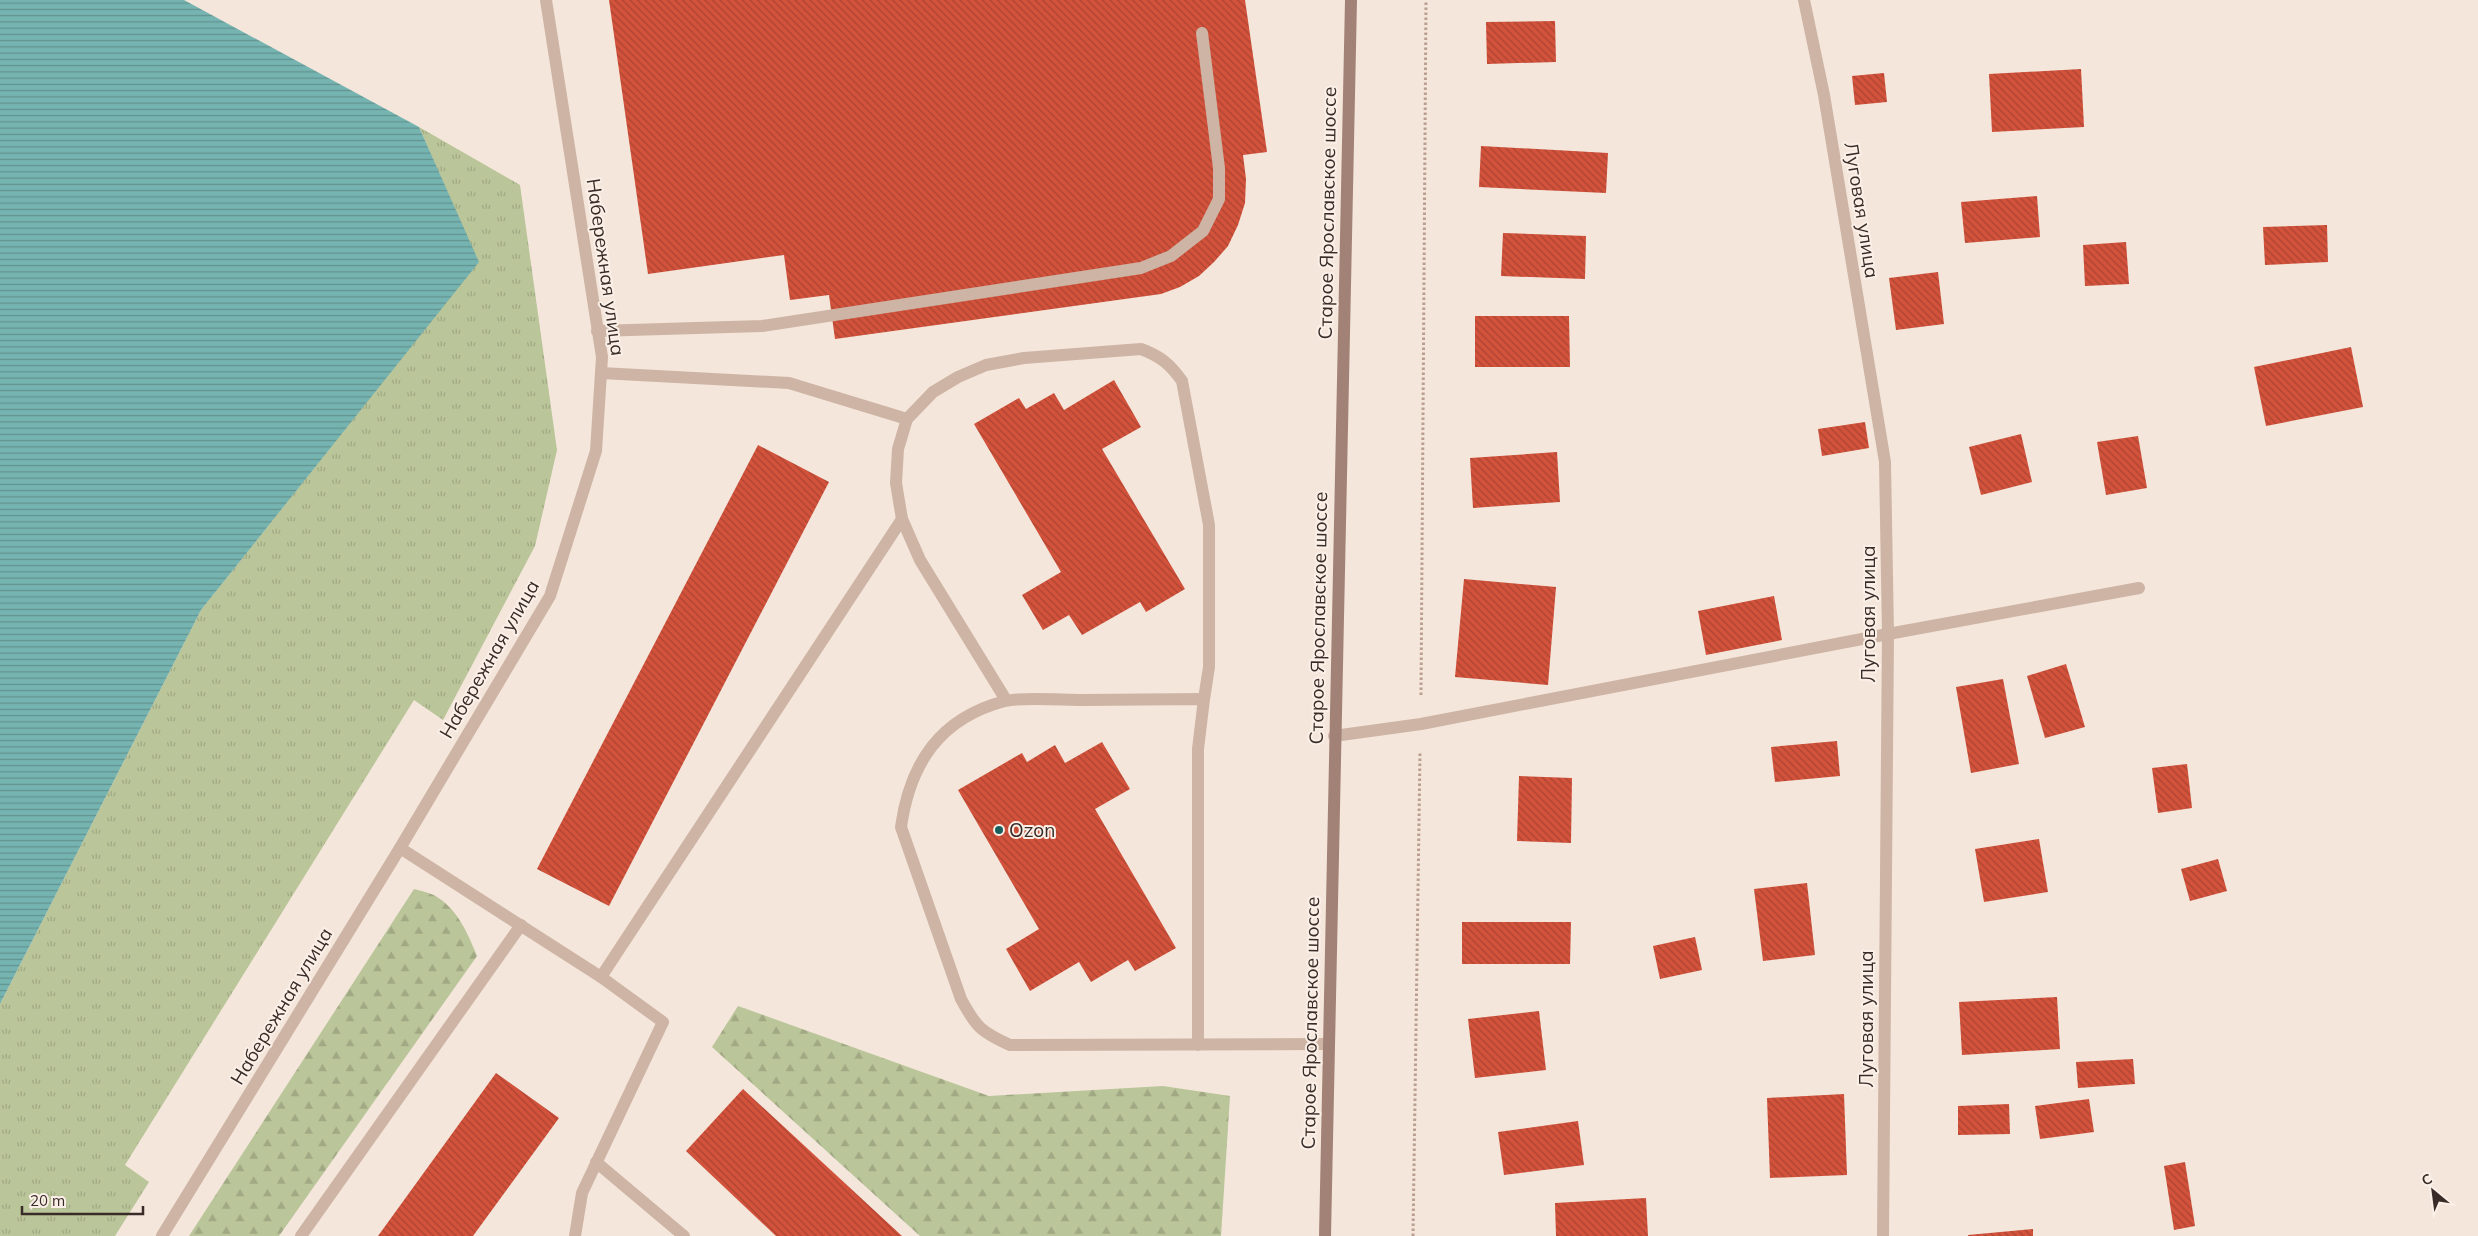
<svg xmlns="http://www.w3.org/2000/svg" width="2478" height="1236" viewBox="0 0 2478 1236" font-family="Mulish,sans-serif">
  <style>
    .grass { fill: url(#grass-tufts) }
    .forest { fill: url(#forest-firs) }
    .water { fill: url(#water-rules) }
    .building { fill: url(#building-back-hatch) }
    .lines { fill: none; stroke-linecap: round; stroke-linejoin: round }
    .path { stroke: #ba9e8f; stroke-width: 3; stroke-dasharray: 2.5 2.5; stroke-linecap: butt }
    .lane { stroke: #ceb4a5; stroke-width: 12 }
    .street { stroke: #ceb4a5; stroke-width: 12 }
    .secondary { stroke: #a28276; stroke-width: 12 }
    .poi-dot { fill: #185f5d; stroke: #fbf0e8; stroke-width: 2 }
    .labels { text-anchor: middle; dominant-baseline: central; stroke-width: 4; stroke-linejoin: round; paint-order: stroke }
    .street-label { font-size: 19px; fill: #392b27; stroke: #fbf0e8 }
    .poi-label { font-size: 19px; fill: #392b27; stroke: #fbf0e8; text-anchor: start }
  </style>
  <defs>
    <pattern id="grass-tufts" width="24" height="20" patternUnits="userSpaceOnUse" patternTransform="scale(1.25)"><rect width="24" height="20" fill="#bac599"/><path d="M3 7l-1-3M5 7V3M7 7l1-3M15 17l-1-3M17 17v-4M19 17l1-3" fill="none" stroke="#a1a984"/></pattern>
    <pattern id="forest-firs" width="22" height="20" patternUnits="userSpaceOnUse" patternTransform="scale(1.25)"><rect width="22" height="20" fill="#bac599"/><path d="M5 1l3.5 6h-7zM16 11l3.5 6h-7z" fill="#a1a984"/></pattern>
    <pattern id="water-rules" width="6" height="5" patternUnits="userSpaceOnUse" patternTransform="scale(1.25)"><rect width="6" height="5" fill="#76b4b1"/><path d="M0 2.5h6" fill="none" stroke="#629390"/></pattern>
    <pattern id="building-back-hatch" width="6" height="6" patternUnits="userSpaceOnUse" patternTransform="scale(1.25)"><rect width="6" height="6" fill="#d2523b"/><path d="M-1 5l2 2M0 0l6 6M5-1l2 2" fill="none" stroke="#ab4432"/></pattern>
  </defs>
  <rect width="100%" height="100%" fill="#f4e6db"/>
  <polygon class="grass" points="419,127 520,185 557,450 535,546 443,720 414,700 125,1165 149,1182 115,1236 0,1236 0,1004 201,610 478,262"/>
  <g class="forest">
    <path d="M414 889C421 891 431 893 437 897 458 910 468 934 477 956L279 1236H189Z"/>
    <polygon points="738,1006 989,1096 1163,1086 1230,1096 1221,1236 920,1236 712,1047"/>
  </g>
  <polygon class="water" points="0,0 184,0 419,127 479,262 201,610 0,1004"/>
  <g class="building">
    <polygon points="609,0 1245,0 1267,152 1243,155 1246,179 1245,203 1238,225 1228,246 1214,262 1199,276 1180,287 1161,294 835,339 829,295 790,300 784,255 648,274"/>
    <polygon points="1555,21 1556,62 1487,64 1486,22"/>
    <polygon points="2081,69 2084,127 1992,132 1989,74"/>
    <polygon points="1884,73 1887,102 1855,105 1852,76"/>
    <polygon points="1481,146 1608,153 1606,193 1479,187"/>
    <polygon points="2037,196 2040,237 1965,243 1961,202"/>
    <polygon points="2327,225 2328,262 2265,265 2263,227"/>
    <polygon points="1503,233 1586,236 1585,279 1501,276"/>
    <polygon points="2126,242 2129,284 2085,286 2083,245"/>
    <polygon points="1938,272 1944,324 1896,330 1889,278"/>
    <polygon points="1475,316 1569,316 1570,367 1475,367"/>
    <polygon points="2351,347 2363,407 2266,426 2254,367"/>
    <polygon points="1114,380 1141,427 1102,449 1185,589 1146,612 1140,602 1082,635 1069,615 1043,630 1022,595 1061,572 974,424 1019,398 1026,409 1054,393 1064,410"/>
    <polygon points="1865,422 1869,448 1822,456 1818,429"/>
    <polygon points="2021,434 2032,482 1981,495 1969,447"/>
    <polygon points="2138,436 2147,488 2106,495 2097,442"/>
    <polygon points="758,445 829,482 609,906 537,869"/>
    <polygon points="1557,452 1560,502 1473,508 1470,458"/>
    <polygon points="1464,579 1556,587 1548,685 1455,677"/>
    <polygon points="1774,596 1782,640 1706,655 1698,611"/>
    <polygon points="2066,664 2085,727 2045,738 2027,676"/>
    <polygon points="2003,679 2019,764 1971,773 1956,687"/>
    <polygon points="1837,741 1840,776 1775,782 1771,747"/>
    <polygon points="1102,742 1130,789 1095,809 1176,948 1135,971 1128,960 1091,982 1079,962 1030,991 1006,949 1039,929 958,790 1022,753 1027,762 1055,745 1065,763"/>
    <polygon points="2187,764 2192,808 2158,813 2152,768"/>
    <polygon points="1519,776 1572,778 1571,843 1517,841"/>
    <polygon points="2039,839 2048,892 1984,902 1975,849"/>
    <polygon points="2218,859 2227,891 2190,901 2181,869"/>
    <polygon points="1807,883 1815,955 1763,961 1754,889"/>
    <polygon points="1462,922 1571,922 1570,964 1462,964"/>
    <polygon points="1695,937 1702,970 1660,979 1653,946"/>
    <polygon points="2057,997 2060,1049 1962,1055 1959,1002"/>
    <polygon points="1539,1011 1546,1070 1475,1078 1468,1019"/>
    <polygon points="2133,1059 2135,1084 2078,1088 2076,1062"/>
    <polygon points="496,1073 559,1118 473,1236 378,1236"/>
    <polygon points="743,1089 902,1236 776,1236 686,1151"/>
    <polygon points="1844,1094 1847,1175 1770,1178 1767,1098"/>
    <polygon points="2089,1099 2094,1132 2040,1139 2035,1106"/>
    <polygon points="2009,1104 2010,1134 1958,1135 1958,1106"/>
    <polygon points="1578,1121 1584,1165 1504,1175 1498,1132"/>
    <polygon points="2185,1162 2195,1226 2174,1230 2164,1166"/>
    <polygon points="1646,1198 1648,1236 1556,1236 1555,1203"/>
    <polygon points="2033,1229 2033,1236 1968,1236 1968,1235"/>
  </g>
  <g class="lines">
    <g class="path">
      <polyline points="1421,695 1426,0"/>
      <polyline points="1413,1236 1420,752"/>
    </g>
    <g class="lane">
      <polyline points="597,331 762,326 1141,268 1171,256 1203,231 1219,199 1219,168 1202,33"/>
      <polyline points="601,373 789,383 907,419"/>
      <path d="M1006 700 920 560 902 519 896 483 898 449 907 419 933 392 958 377 986 365 1024 358 1141 349C1160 356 1170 364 1182 381L1209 525V667L1204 699"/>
      <polyline points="1334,736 1421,724 1888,634 2139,588"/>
      <polyline points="400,848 601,977 663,1022 582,1193 575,1236"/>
      <polyline points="601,977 902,519"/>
      <path d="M1198 1045V749L1204 699C1163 699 1122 700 1082 700 1063 700 1021 697 1005 701 940 718 910 763 901 827L961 999C976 1027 981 1032 1010 1045L1328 1044"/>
      <polyline points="596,1162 684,1236"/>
      <polyline points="301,1236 521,925"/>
    </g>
    <g class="street">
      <polyline points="1804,0 1824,95 1885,462 1888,634 1883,1236"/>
      <polyline points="162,1236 400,848 550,596 596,451 602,357 546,0"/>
    </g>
    <polyline class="secondary" points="1325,1236 1351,0"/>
  </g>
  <circle class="poi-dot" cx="999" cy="830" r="5"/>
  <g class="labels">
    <g class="street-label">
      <text transform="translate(1862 210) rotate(81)">Луговая улица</text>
      <text transform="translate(1327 213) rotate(-89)">Старое Ярославское шоссе</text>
      <text transform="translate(606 267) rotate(82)">Набережная улица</text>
      <text transform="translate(1868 614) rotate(-90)">Луговая улица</text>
      <text transform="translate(1318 618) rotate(-89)">Старое Ярославское шоссе</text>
      <text transform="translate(489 659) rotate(-60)">Набережная улица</text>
      <text transform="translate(281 1006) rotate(-59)">Набережная улица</text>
      <text transform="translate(1866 1019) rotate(-90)">Луговая улица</text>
      <text transform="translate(1310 1023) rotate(-89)">Старое Ярославское шоссе</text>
    </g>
    <g class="poi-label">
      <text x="1009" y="830">Ozon</text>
    </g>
  </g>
  <g transform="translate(2433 1191) rotate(331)" stroke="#fbf0e8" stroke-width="4" paint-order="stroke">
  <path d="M0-4L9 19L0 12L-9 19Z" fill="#392b27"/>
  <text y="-8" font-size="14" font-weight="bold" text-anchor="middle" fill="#392b27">С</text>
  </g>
  <path d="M22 1206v8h121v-8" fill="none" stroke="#392b27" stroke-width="2.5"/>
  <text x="30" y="1206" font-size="15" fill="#392b27" stroke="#fbf0e8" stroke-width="4" paint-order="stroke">20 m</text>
</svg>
